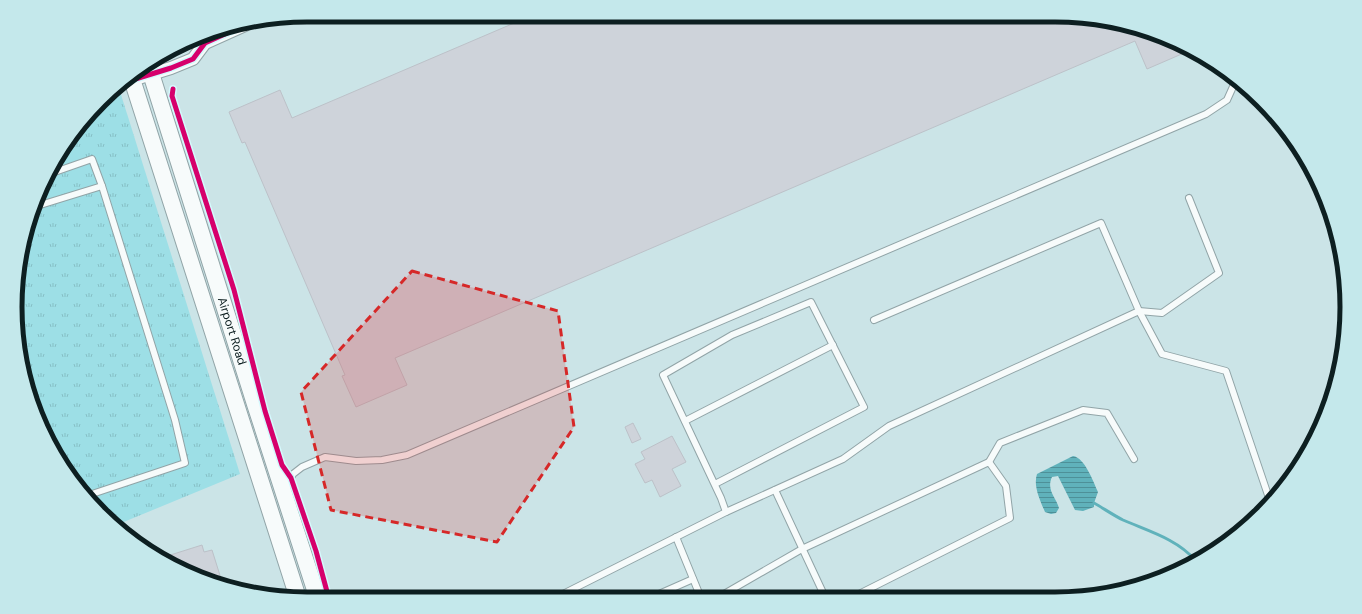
<svg xmlns="http://www.w3.org/2000/svg" width="1362" height="614" viewBox="0 0 1362 614" font-family="'DM Sans',sans-serif">
  <style>
    .grass { fill: url(#grass-tufts) }
    .water { fill: url(#water-rules) }
    .lines { fill: none; stroke-linecap: round; stroke-linejoin: round }
    .stream { stroke: #60b2bb; stroke-width: 3 }
    .building { fill: #ced3da; stroke: #bcc1c8 }
    .lane-casing { stroke: #91a4a7; stroke-width: 8 }
    .street-casing { stroke: #91a4a7; stroke-width: 14 }
    .secondary-casing { stroke: #91a4a7; stroke-width: 18 }
    .lane { stroke: #f7fbfb; stroke-width: 6 }
    .street { stroke: #f7fbfb; stroke-width: 12 }
    .secondary { stroke: #f7fbfb; stroke-width: 16 }
    .cycleway-casing { stroke: #d4f9fd; stroke-width: 8 }
    .cycleway { stroke: #d6006c; stroke-width: 5 }
    .marked { fill: #d62828; fill-opacity: 0.2; stroke: #d62828; stroke-width: 3; stroke-dasharray: 8 5; stroke-linejoin: round }
    .labels { text-anchor: middle; dominant-baseline: central; stroke-width: 3.5; stroke-linejoin: round; paint-order: stroke }
    .street-label { font-size: 12px; fill: #0d1f21; stroke: #d4f9fd }
    .rim { fill: none; stroke: #0d1f21; stroke-width: 5 }
  </style>
  <defs>
    <pattern id="grass-tufts" width="24" height="20" patternUnits="userSpaceOnUse"><rect width="24" height="20" fill="#9ddfe6"/><path d="M3 7l-1-3M5 7V3M7 7l1-3M15 17l-1-3M17 17v-4M19 17l1-3" fill="none" stroke="#86bfc5"/></pattern>
    <pattern id="water-rules" width="6" height="5" patternUnits="userSpaceOnUse"><rect width="6" height="5" fill="#60b2bb"/><path d="M0 2.5h6" fill="none" stroke="#4e9098"/></pattern>
  </defs>
  <rect width="100%" height="100%" fill="#cbe4e7"/>
  <polygon class="grass" points="118,85 240,474 114,526 54,453 21,364 15,307 21,250 54,161 115,87"/>
  <path class="water" d="M1073 456C1085 458 1093 481 1098 492L1094 503V507L1083 511 1075 510 1058 476 1052 477C1046 490 1056 497 1059 508L1056 513 1051 514 1045 512C1040 500 1033 486 1037 474Z"/>
  <g class="lines">
    <path class="stream" d="M1094 503C1103 508 1113 515 1123 520 1148 531 1177 539 1195 560"/>
  </g>
  <g class="building">
    <polygon points="533,15 1055,15 1112,21 1167,37 1191,50 1147,69 1135,41 395,358 407,385 356,407 342,376 345,375 245,142 242,143 229,112 280,90 292,118"/>
    <polygon points="633,423 641,439 632,443 625,427"/>
    <polygon points="672,436 686,462 672,469 681,486 660,497 652,480 645,483 635,464 645,459 641,452"/>
    <polygon points="202,545 204,552 212,550 223,585 195,577 164,557"/>
  </g>
  <g class="lines">
    <g class="lane-casing">
      <g id="lane">
        <polyline points="49,174 92,159 102,186"/>
        <polyline points="37,206 102,186 175,420 185,463 89,495"/>
        <polyline points="874,320 1101,223 1139,311 1162,354 1226,371 1270,501"/>
        <polyline points="685,421 833,345"/>
        <polyline points="989,462 1000,443 1083,410 1107,413 1134,459"/>
        <polyline points="715,484 864,407 811,302 732,335 663,375 721,498 726,512"/>
        <polyline points="285,489 293,474 302,467 325,457 356,461 382,460 407,455 1206,114 1227,100 1236,80"/>
        <polyline points="775,490 825,597"/>
        <polyline points="676,537 701,598"/>
        <polyline points="555,598 726,512 843,459 889,426 1139,311 1162,313 1219,273 1189,198"/>
        <polyline points="650,598 693,579"/>
        <polyline points="717,598 802,549 989,462 1006,486 1010,518 853,597"/>
      </g>
    </g>
    <g class="street-casing">
      <g id="street">
        <polyline points="190,41 205,43"/>
        <polyline points="132,80 171,68 193,59 205,43 245,25"/>
      </g>
    </g>
    <g class="secondary-casing">
      <g id="secondary">
        <path id="s1" d="M148 64 255 404 318 599"/>
        <polyline points="131,76 298,598"/>
      </g>
    </g>
    <use href="#lane" class="lane"/>
    <use href="#street" class="street"/>
    <use href="#secondary" class="secondary"/>
    <g class="cycleway-casing">
      <g id="cycleway">
        <polyline points="132,80 171,68 193,59 205,43 245,25"/>
        <polyline points="173,89 172,96 234,290 265,411 282,465 291,478 316,551 329,599"/>
      </g>
    </g>
    <use href="#cycleway" class="cycleway"/>
  </g>
  <path class="marked" d="M412 271 558 311 574 427 497 542 331 510 301 392Z"/>
  <g class="labels">
    <g class="street-label">
      <text stroke="none"><textPath href="#s1" startOffset="280">Airport Road</textPath></text>
    </g>
  </g>
  <path d="M0 0H1362V614H0ZM307 22H1055A285 285 0 0 1 1340 307V307A285 285 0 0 1 1055 592H307A285 285 0 0 1 22 307V307A285 285 0 0 1 307 22Z" fill="#c4e8eb" fill-rule="evenodd"/>
  <path class="rim" d="M307 22H1055A285 285 0 0 1 1340 307V307A285 285 0 0 1 1055 592H307A285 285 0 0 1 22 307V307A285 285 0 0 1 307 22Z"/>
</svg>
